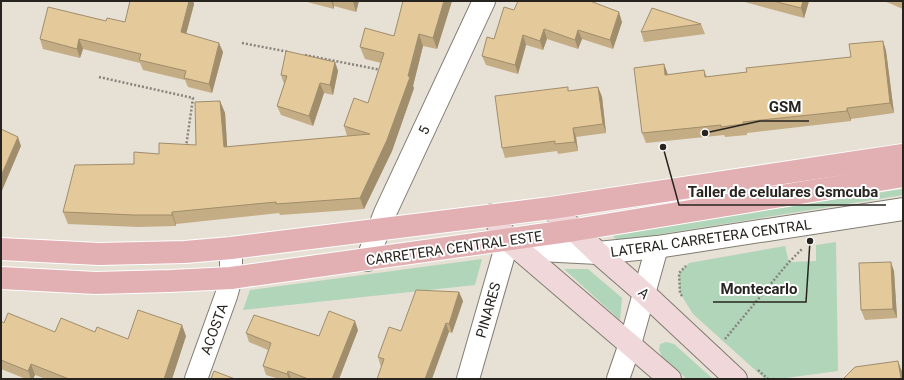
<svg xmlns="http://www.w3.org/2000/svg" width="904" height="380" viewBox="0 0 904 380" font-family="Roboto,sans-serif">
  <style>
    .green { fill: #b0d5b9 }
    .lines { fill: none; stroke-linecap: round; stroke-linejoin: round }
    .street-casing { stroke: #817c72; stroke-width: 24 }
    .secondary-casing { stroke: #817c72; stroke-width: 24 }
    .primary-casing { stroke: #fff; stroke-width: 24 }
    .path { stroke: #88837c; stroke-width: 2.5; stroke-dasharray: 2 2; stroke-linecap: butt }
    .street { stroke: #fff; stroke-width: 22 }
    .secondary { stroke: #f0d7d9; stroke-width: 22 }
    .primary { stroke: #e2b0b3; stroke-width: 22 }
    .wall { fill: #c4ad84 }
    .shaded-wall { fill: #a08d6c }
    .building { fill: #e4c99a; stroke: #a08d6c }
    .labels { text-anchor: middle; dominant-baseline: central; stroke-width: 4; stroke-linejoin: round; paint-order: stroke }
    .street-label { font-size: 14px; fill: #272420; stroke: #fff }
    .leader { fill: none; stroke: #272420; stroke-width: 1.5 }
    .callout-dot { fill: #272420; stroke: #fff; stroke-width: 1.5 }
    .callout-label { font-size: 15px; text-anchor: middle; font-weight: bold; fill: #272420; stroke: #fff; stroke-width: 4; stroke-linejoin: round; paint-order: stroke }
  </style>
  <rect width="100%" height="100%" fill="#e6e0d5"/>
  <g class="green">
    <polygon points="903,189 903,195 618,241 611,234"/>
    <polygon points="836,242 838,371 778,379 765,379 693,314 680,293 679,273 689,263 785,246 789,262 816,261 816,245"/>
    <polygon points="482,259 475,285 243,310 250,290"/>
    <polygon points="564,269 588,269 622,298 620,320"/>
    <polygon points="666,342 674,344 713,379 687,379 662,357 659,350 660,344"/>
  </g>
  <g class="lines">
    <g class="street-casing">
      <g id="street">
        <polyline points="519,249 598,253 657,247 903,209"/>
        <polyline points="367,260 385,213 484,1"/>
        <polyline points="196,379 226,296 231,278 231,248"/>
        <polyline points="468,379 508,240"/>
        <polyline points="618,379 630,344 657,247"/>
      </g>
    </g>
    <g class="secondary-casing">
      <g id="secondary">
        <polyline points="551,208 598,253 644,293 736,379"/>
        <polyline points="492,215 508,240 670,379"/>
      </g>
    </g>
    <g class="primary-casing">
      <g id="primary">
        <polyline points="1,249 99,254 185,252 231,248 551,208 903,155"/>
        <polyline points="1,278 96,283 170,281 231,278 575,230 903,176"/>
      </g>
    </g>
    <g class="path">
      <polyline points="242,43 289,52"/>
      <polyline points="305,55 381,70"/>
      <polyline points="99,77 193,98 186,147"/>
      <polyline points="682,296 680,293 679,273 686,266"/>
      <polyline points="725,339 789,262 803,248"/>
      <polyline points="758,370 768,379"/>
    </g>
    <use href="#street" class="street"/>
    <use href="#secondary" class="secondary"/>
    <use href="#primary" class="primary"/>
  </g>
  <g class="wall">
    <polygon points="130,1 193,1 194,4 186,34 223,52 212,93 188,87 185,80 143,70 140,63 83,49 80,58 43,49 40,39 106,21 125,22"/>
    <polygon points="307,1 359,1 356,12 334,6 334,9 307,2"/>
    <polygon points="452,1 437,49 423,46 413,86 414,88 392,151 364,209 280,215 279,213 176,224 176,226 138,227 68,224 63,212 134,164 159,154 196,145 220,101 225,113 227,147 347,136 344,126 368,103 381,63 365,59 360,47 394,36"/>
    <polygon points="741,1 809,1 804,18"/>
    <polygon points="884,1 903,1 903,9"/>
    <polygon points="514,10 622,22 613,49 582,39 578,49 547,39 543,50 526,45 518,74 486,65 482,56"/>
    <polygon points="701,24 705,34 644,42 641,32"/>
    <polygon points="883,41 886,51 894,113 851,119 851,121 747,133 747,135 725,137 724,135 646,143 642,133 664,64 668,75 704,70 707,77 747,72 851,57"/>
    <polygon points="335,62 338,71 333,95 324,93 313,126 281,115 277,106 284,84 281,75"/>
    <polygon points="598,87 602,97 606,133 576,137 578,151 558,154 557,151 505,158 502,148 569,91"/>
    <polygon points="894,271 897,318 865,320 861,310"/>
    <polygon points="459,292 463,301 452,333 449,332 381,367 378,357 401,331"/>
    <polygon points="1,321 4,323 55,332 95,332 128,339 186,336 172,379 46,379 35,375 33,379 26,379 1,369"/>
    <polygon points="358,330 339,379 279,379 266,375 263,366 268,350 249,342 246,333 319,336"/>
  </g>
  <g class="shaded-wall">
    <polygon points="189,1 193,1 194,4 184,42 181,32"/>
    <polygon points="331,1 333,1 334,6 334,9"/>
    <polygon points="353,1 359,1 356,12 353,2"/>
    <polygon points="444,1 452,1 437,49 433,38"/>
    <polygon points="803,1 809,1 804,18 801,8"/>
    <polygon points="619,12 622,22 613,49 610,40"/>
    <polygon points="544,29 547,39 543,50 540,41"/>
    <polygon points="578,30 582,39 578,49 575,40"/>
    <polygon points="419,34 423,46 413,86 414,88 392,151 364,209 360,198 408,76"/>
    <polygon points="523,35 526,45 518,74 515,65"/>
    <polygon points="79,39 83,49 80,58 77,49"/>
    <polygon points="883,41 886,51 894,113 890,103"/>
    <polygon points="219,43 223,52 212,93 209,84"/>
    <polygon points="335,62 338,71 333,95 330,85"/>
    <polygon points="664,64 668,75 665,75"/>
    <polygon points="320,83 324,93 313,126 309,116"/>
    <polygon points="598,87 602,97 606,133 603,124"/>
    <polygon points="220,101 225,113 228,159 224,147"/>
    <polygon points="847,108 851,119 851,121 847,111"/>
    <polygon points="573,128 576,137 578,151 575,142"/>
    <polygon points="18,137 21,146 1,193 1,176"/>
    <polygon points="172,212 176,224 176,226 172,215"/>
    <polygon points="891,262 894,271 897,318 893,309"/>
    <polygon points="459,292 463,301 452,333 449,324"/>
    <polygon points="355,321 358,330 339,379 332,379"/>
    <polygon points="446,323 449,332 432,379 425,379"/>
    <polygon points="182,325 186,336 172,379 164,379"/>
    <polygon points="898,361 903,374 903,379 901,379"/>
    <polygon points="31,364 35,375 33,379 31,379 28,371"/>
    <polygon points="288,371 291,379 289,379 287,374"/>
  </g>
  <g class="building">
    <polygon points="130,1 189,1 181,32 219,43 209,84 184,78 186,71 139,60 141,54 79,39 77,49 40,39 48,7 106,21 107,18 125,22"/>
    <polygon points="403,1 444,1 433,38 419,34 408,76 410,77 387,140 360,198 276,204 276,202 172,212 172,215 134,215 63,212 75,165 134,164 134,152 159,154 159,143 196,145 195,102 220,101 224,147 370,134 344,126 354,98 368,103 384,53 360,47 365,28 394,36"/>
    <polygon points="518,1 590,1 619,12 610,40 578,30 575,40 544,29 540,41 523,35 515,65 482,56 487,37 494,39 504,7 514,10"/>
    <polygon points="773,1 803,1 801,8"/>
    <polygon points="652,8 701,24 641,32"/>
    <polygon points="883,41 890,103 847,108 847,111 743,122 743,124 721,127 721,125 642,133 634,68 664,64 665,75 704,70 705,77 747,72 746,68 851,57 849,44"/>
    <polygon points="286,51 335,62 330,85 320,83 309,116 277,106 287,76 281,75"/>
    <polygon points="568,87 568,91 598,87 603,124 573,128 575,142 555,144 555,141 502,148 495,96"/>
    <polygon points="1,129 18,137 1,176"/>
    <polygon points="891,262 893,309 861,310 859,263"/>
    <polygon points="416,290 459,292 449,324 446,323 425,379 377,379 384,359 378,357 389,327 401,331"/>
    <polygon points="138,310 182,325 164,379 69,379 31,364 28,371 1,360 1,321 4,323 8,313 55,332 61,318 95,332 97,327 128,339"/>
    <polygon points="329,311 355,321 332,379 308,379 288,371 287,374 263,366 271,343 246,333 254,315 319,336"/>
    <polygon points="898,361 901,378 903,377 903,379 843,379 855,367"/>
    <polygon points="214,371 235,379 211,379"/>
  </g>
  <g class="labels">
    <g class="street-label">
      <text transform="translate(424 130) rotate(-65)">5</text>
      <text transform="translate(711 238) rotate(-8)">LATERAL CARRETERA CENTRAL</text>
      <text transform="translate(454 248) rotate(-8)">CARRETERA CENTRAL ESTE</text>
      <text transform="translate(644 293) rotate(42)">A</text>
      <text transform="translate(488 310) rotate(-74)">PINARES</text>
      <text transform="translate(214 329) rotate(-70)">ACOSTA</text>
    </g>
  </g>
  <path class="leader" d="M705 133L760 121H809M663 147L679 205H886M810 241L806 302H713"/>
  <g class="callout-dot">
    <circle cx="705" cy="133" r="4"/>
    <circle cx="663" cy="147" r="4"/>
    <circle cx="810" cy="241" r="4"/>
  </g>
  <g class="callout-label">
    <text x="785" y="112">GSM</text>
    <text x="783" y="197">Taller de celulares Gsmcuba</text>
    <text x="759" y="294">Montecarlo</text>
  </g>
  <rect width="904" height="380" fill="none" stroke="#272420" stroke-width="4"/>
</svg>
